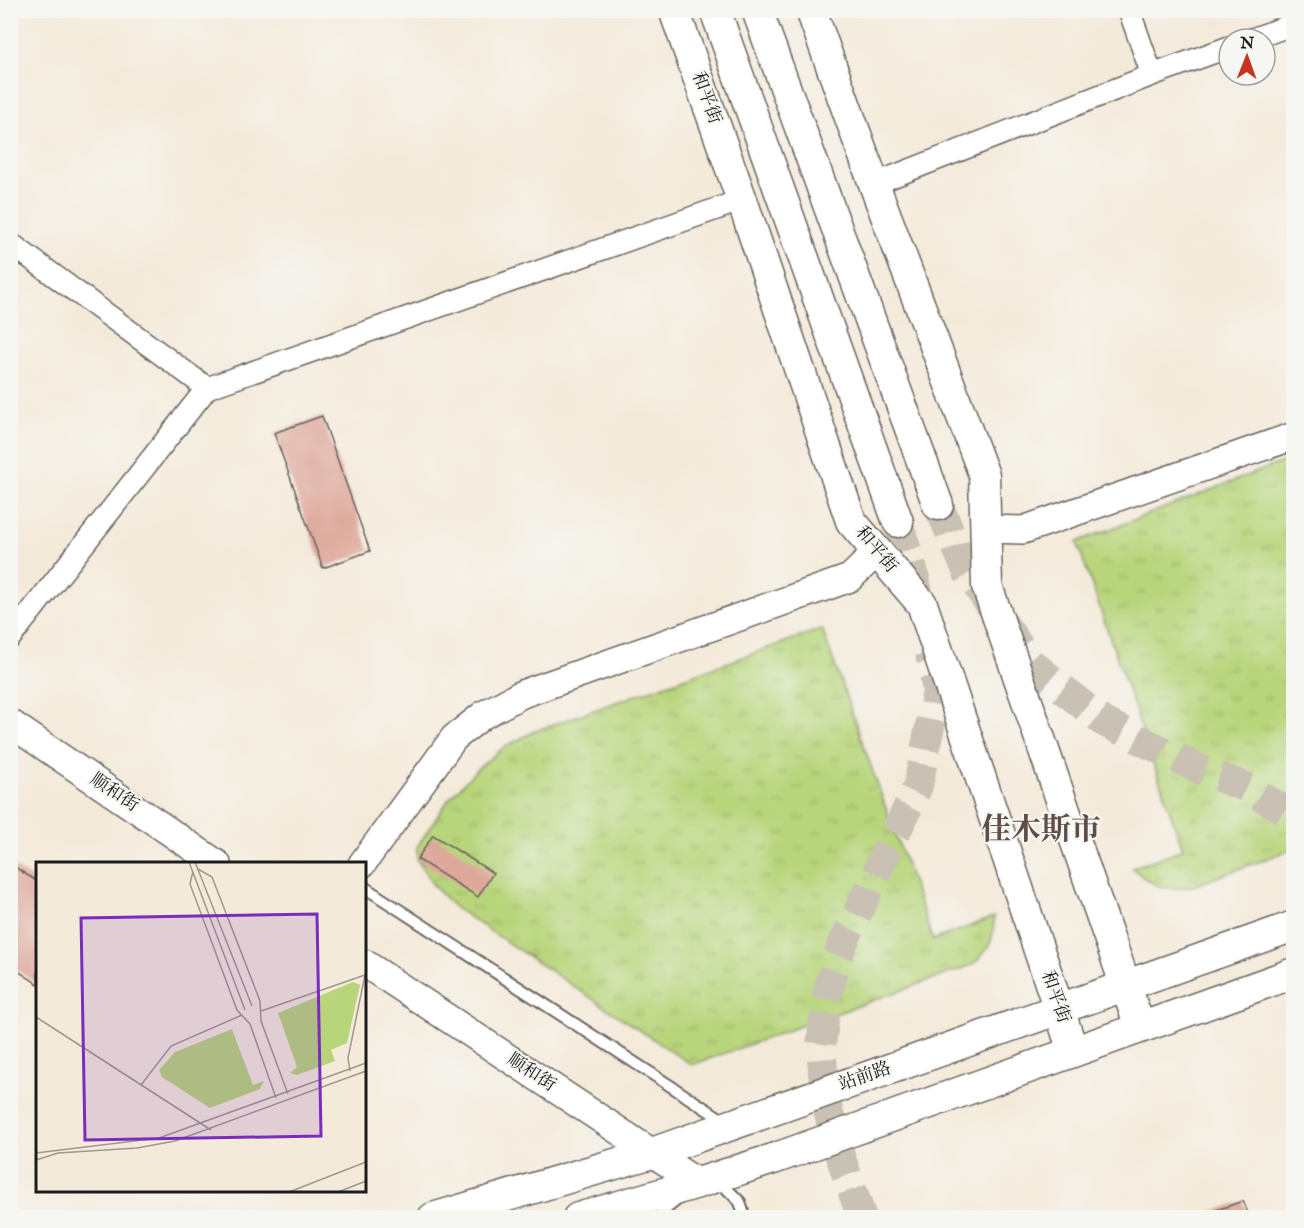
<svg xmlns="http://www.w3.org/2000/svg" width="1304" height="1228" viewBox="0 0 1304 1228" font-family="'IM FELL English','Noto Serif SC',serif">
  <style>
    .park { fill: url(#park-tufts); stroke: #6a784c; stroke-width: 1.5 }
    .building { fill: #dea99b }
    .lines { fill: none; stroke-linecap: round; stroke-linejoin: round }
    .secondary-tunnel { stroke: #c9c1b4; stroke-width: 30; stroke-dasharray: 30 15; stroke-linecap: butt }
    .service-casing { stroke: #68645e; stroke-width: 14 }
    .minor-casing { stroke: #68645e; stroke-width: 24 }
    .tertiary-casing { stroke: #68645e; stroke-width: 30 }
    .secondary-casing { stroke: #68645e; stroke-width: 33 }
    .service { stroke: #fff; stroke-width: 10 }
    .minor { stroke: #fff; stroke-width: 21 }
    .tertiary { stroke: #fff; stroke-width: 27 }
    .secondary { stroke: #fff; stroke-width: 30 }
    .labels { text-anchor: middle; dominant-baseline: central; stroke-width: 4.5; stroke-linejoin: round; paint-order: stroke }
    .street-label { font-size: 18px; fill: #1c1c1c; stroke: #f6f6f2 }
    .town-label { font-size: 30px; font-weight: bold; fill: #604d48; stroke: #f6f6f2 }
    .inset-road { fill: none; stroke: #9e988e; stroke-width: 1.5 }
    .view { fill: #7b2cbf; fill-opacity: 0.15; stroke: #7b2cbf; stroke-width: 3 }
    .inset-edge { fill: none; stroke: #1c1c1c; stroke-width: 3 }
  </style>
  <defs>
    <pattern id="park-tufts" width="24" height="20" patternUnits="userSpaceOnUse" patternTransform="scale(1.5)"><rect width="24" height="20" fill="#b8d57b"/><path d="M3 7l-1-3M5 7V3M7 7l1-3M15 17l-1-3M17 17v-4M19 17l1-3" fill="none" stroke="#9eb66a"/></pattern>
  </defs>
  <rect width="100%" height="100%" fill="#f6f6f2"/>
  <filter id="ink" filterUnits="userSpaceOnUse"><feTurbulence type="fractalNoise" baseFrequency=".0167" numOctaves="2"/><feDisplacementMap in="SourceGraphic" scale="12" xChannelSelector="R" yChannelSelector="G"/><feConvolveMatrix kernelMatrix="1 2 1 2 8 2 1 2 1" color-interpolation-filters="sRGB"/></filter>
  <filter id="wash" filterUnits="userSpaceOnUse"><feTurbulence type="fractalNoise" baseFrequency=".008" numOctaves="4" result="noise"/><feDisplacementMap in="SourceGraphic" scale="24" xChannelSelector="R" yChannelSelector="G"/><feGaussianBlur stdDeviation="1.35" result="paint"/><feColorMatrix in="noise" values="0 0 0 0 0 0 0 0 0 0 0 0 0 0 0 0 0 1.4 0 .05"/><feComposite in="paint" operator="in"/></filter>
  <g filter="url(#wash)">
    <rect width="100%" height="100%" fill="#f4eada"/>
    <g class="park">
      <path d="M1293 458V849L1196 885C1168 893 1153 887 1132 868L1183 849 1077 542Z"/>
      <path d="M822 629 933 940 994 917C994 939 990 950 972 965L692 1065 454 907 433 885 417 859V847L449 799 475 771 503 748 535 731Z"/>
    </g>
    <g id="blocks">
      <g class="building">
        <polygon points="322,416 370,551 323,568 274,433"/>
        <polygon points="433,835 493,873 478,897 417,859"/>
        <polygon points="10,864 38,882 38,984 10,966"/>
        <polygon points="1243,1201 1250,1218 1196,1218 1196,1217"/>
      </g>
    </g>
  </g>
  <g filter="url(#ink)">
    <use href="#blocks" fill-opacity="0" stroke="#68645e" stroke-width="1.5"/>
    <g class="lines">
      <g class="secondary-tunnel">
        <polyline points="938,505 968,573 1030,662 1102,721 1201,770 1245,787 1284,810 1294,818"/>
        <polyline points="898,522 914,574 921,609"/>
        <polyline points="862,1218 837,1147 825,1097 821,1046 827,995 841,947 918,786 937,691 930,653"/>
      </g>
      <g class="service-casing">
        <g id="service">
          <polyline points="364,887 726,1122"/>
          <polyline points="715,1185 723,1185 740,1202 745,1218"/>
          <polyline points="664,1218 662,1212 678,1199"/>
        </g>
      </g>
      <g class="minor-casing">
        <g id="minor">
          <polyline points="1129,10 1152,75"/>
          <polyline points="1252,39 1294,24"/>
          <polyline points="874,184 1152,75 1229,47"/>
          <polyline points="10,243 207,388"/>
          <polyline points="10,638 207,388 742,200"/>
        </g>
      </g>
      <g class="tertiary-casing">
        <g id="tertiary">
          <polyline points="986,529 1023,530 1294,436"/>
          <polyline points="10,723 217,864"/>
          <polyline points="362,864 454,738 483,715 522,694 850,578 877,552"/>
          <polyline points="364,963 698,1183"/>
        </g>
      </g>
      <g class="secondary-casing">
        <g id="secondary">
          <polyline points="674,10 742,200 851,521 922,604 1073,1051"/>
          <polyline points="715,10 898,522"/>
          <polyline points="757,10 938,505"/>
          <polyline points="811,10 874,184 984,475 987,586 1140,1027"/>
          <polyline points="433,1218 652,1153 1294,926"/>
          <polyline points="578,1218 698,1183 773,1159 1294,973"/>
        </g>
      </g>
      <use href="#service" class="service"/>
      <use href="#minor" class="minor"/>
      <use href="#tertiary" class="tertiary"/>
      <use href="#secondary" class="secondary"/>
    </g>
  </g>
  <g class="labels">
    <g class="street-label">
      <text transform="translate(706 98) rotate(70)">和平街</text>
      <text transform="translate(876 550) rotate(50)">和平街</text>
      <text transform="translate(114 793) rotate(34)">顺和街</text>
      <text transform="translate(1055 997) rotate(71)">和平街</text>
      <text transform="translate(531 1073) rotate(33)">顺和街</text>
      <text transform="translate(865 1077) rotate(-19)">站前路</text>
    </g>
    <g class="town-label">
      <text x="1041" y="831">佳木斯市</text>
    </g>
  </g>
  <g transform="translate(36 862)">
    <rect width="330" height="330" fill="#f4eada"/>
    <path d="M317 120 324 123 311 181 295 188 299 199 261 213 254 211 261 205 242 151ZM196 167 217 223 228 219 224 227 174 246 126 215 123 208 139 190Z" fill="#b8d57b"/>
    <path class="inset-road" d="M153 0 209 148M159 0 216 144M162 7 176 15 224 139 225 159 252 232M157 9 154 22 201 148 214 162 240 236M225 149 329 113M0 155 175 268M314 209 312 196 330 108M105 223 135 184 206 153M0 291 123 276 330 201M0 298 22 291 101 286 139 279 330 209M253 330 330 300M302 330 330 319"/>
    <path class="view" d="M281 52 285 274 49 278 45 56Z"/>
    <rect width="330" height="330" class="inset-edge"/>
  </g>
  <rect width="1304" height="1228" fill="none" stroke="#f6f6f2" stroke-width="36"/>
  <g transform="translate(1247 57) rotate(1)"><circle r="28" fill="#f6f6f2" stroke="#9f9f9c" stroke-width="1.5"/>
  <path d="M0-4.5L10 22L0 15L-10 22Z" fill="#c8321e"/>
  <text y="-9" font-size="16" font-weight="bold" text-anchor="middle" fill="#1c1c1c">N</text>
  </g>
</svg>
